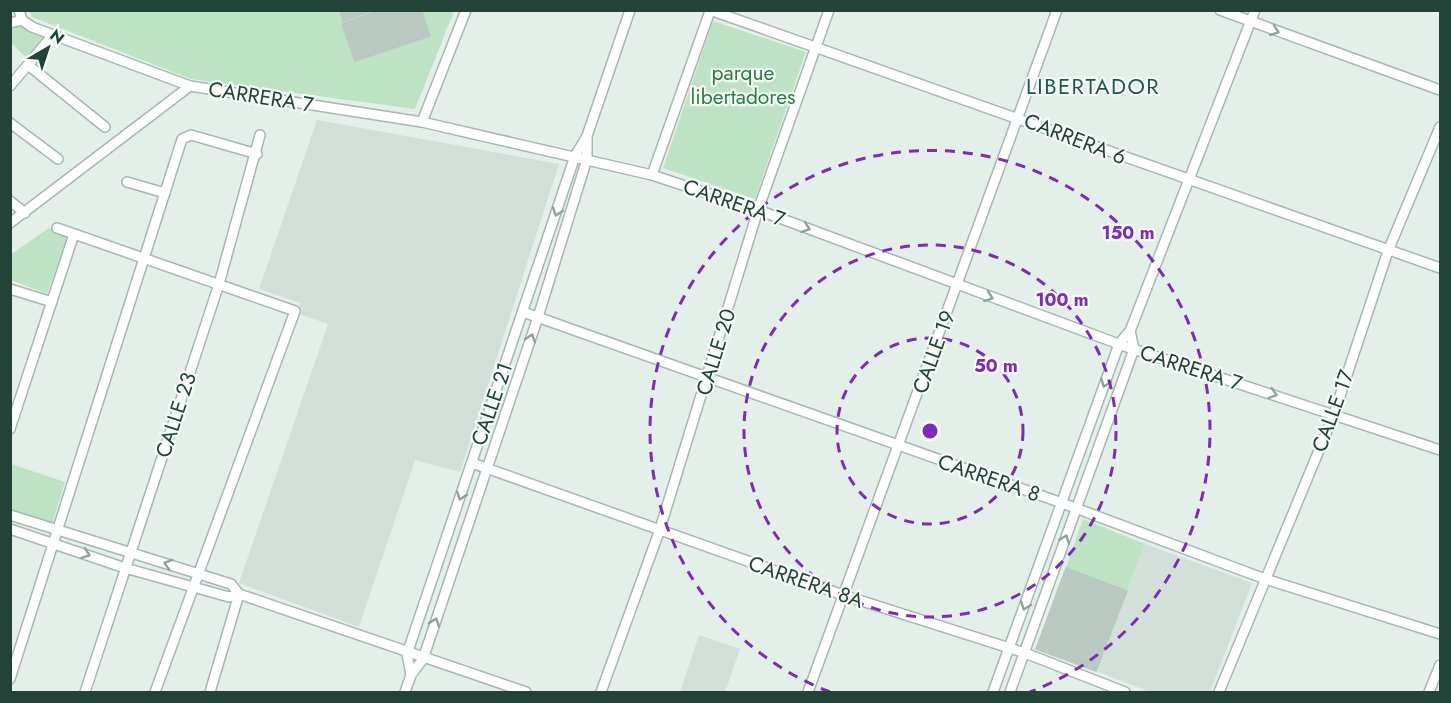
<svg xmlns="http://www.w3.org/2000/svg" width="1451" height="703" viewBox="0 0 1451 703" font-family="Jost,sans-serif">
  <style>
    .built { fill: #d3dfd9 }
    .green { fill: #bde2c4 }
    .building { fill: #bacac3; stroke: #b7cac1; stroke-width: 1.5 }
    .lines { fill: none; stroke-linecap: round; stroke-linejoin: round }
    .minor-casing { stroke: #a7b8b1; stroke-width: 12 }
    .minor { stroke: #fff; stroke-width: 9 }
    .oneway { stroke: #90a19c }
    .ring { fill: none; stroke: #7b2cbf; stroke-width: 3; stroke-dasharray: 10 8 }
    .labels { text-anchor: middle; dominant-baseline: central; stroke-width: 4.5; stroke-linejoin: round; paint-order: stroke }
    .park-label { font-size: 21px; fill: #297e44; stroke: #f6fbf8 }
    .street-label { font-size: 21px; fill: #224338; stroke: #f6fbf8 }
    .neighbourhood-label { font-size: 22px; letter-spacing: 1.5px; fill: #1c5845; stroke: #f6fbf8 }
    .centre { fill: #7b2cbf; stroke: #f6fbf8; stroke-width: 3 }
    .ring-label { font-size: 18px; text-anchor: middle; font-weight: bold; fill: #7b2cbf; stroke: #f6fbf8; stroke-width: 4.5; stroke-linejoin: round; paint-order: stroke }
  </style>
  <rect width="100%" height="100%" fill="#e5efea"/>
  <g class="built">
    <polygon points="317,120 559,164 460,472 415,460 359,627 239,583 328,324 299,314 300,303 259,289"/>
    <polygon points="1145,544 1252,583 1210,692 1150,692 1096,671"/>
    <polygon points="699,635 740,649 725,692 680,692"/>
  </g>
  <g class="green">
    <polygon points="30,11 454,11 415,109 191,79 32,17"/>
    <polygon points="713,21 806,52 755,199 663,168"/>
    <polygon points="21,25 48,38 29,60 11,43 10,29"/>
    <polygon points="49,228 68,236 47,294 11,280 10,255"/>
    <polygon points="11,464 65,482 51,527 11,513"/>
    <polygon points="1083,519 1145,544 1127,591 1066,568"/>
  </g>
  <g class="building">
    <polygon points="340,10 373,10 343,21"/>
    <polygon points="380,10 421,10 430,36 355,61 342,24"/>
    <polygon points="1066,568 1127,591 1096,671 1036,649"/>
  </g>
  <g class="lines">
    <g class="minor-casing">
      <g id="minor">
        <polyline points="19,10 22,20 32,27 190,86 422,122 652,175 758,210 1124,346 1440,450"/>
        <polyline points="710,10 1440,268"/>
        <polyline points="1220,10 1440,90"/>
        <polyline points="10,23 22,20"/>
        <polyline points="28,65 105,127"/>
        <polyline points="10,86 52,36"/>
        <polyline points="422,122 466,10"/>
        <polyline points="10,123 58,159"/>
        <polyline points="652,175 710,11"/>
        <polyline points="127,182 165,193"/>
        <polyline points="10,201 25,213"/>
        <polyline points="10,223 190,86"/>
        <polyline points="57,228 295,311 155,692"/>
        <polyline points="10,289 52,302"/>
        <polyline points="523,312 1062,503 1265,579 1440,634"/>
        <polyline points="10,429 74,234"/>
        <polyline points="472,463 843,595 1025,653 1125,692"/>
        <polyline points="10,515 231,584 239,594"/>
        <polyline points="10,529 125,568 229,597 239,594"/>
        <polyline points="239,594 526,692"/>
        <polyline points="411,675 407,654 575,156 587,136 630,10"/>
        <polyline points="10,679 182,139 191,135 257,154"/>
        <polyline points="85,692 219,284 260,135"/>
        <polyline points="210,692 239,594"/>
        <polyline points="405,692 411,675 423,659 538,317 587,159 587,138"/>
        <polyline points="601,692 659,532 758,210 829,10"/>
        <polyline points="808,692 1057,10"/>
        <polyline points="993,692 1119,344 1130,331 1255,10"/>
        <polyline points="1010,692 1134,349 1130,331"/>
        <polyline points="1219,692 1334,414 1388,251 1440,127"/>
        <polyline points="1429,692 1440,665"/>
      </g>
    </g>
    <use href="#minor" class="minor"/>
  </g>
  <defs><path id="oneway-chevron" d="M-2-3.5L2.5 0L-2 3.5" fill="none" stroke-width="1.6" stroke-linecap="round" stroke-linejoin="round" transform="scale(1.5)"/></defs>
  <g class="oneway">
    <use href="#oneway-chevron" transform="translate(1275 31) rotate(20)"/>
    <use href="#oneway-chevron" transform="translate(557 212) rotate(108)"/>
    <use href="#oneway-chevron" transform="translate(806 228) rotate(21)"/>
    <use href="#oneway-chevron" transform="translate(989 297) rotate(20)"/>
    <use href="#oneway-chevron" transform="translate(531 338) rotate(-72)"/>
    <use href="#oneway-chevron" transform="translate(1105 383) rotate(110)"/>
    <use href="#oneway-chevron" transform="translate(1273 394) rotate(18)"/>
    <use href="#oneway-chevron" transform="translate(461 496) rotate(109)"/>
    <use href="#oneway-chevron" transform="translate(1065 539) rotate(-70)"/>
    <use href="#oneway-chevron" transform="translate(86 554) rotate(20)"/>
    <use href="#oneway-chevron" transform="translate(168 564) rotate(-163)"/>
    <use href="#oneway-chevron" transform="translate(1025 606) rotate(111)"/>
    <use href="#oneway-chevron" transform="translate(435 622) rotate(-71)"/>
  </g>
  <g class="ring">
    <circle cx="930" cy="431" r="93"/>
    <circle cx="930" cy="431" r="186"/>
    <path d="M830 692A280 280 0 1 1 1030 692"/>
  </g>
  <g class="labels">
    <g class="park-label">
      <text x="743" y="73">parque<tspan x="743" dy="24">libertadores</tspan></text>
    </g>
    <g class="street-label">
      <text transform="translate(261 97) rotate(9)">CARRERA 7</text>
      <text transform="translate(1075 139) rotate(21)">CARRERA 6</text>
      <text transform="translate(734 203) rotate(19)">CARRERA 7</text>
      <text transform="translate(716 352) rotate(-73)">CALLE 20</text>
      <text transform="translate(934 352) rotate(-70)">CALLE 19</text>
      <text transform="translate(1191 368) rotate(18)">CARRERA 7</text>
      <text transform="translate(492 404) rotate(-71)">CALLE 21</text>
      <text transform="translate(1333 411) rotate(-70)">CALLE 17</text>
      <text transform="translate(176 415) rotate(-72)">CALLE 23</text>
      <text transform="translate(989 478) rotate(19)">CARRERA 8</text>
      <text transform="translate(806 582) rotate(19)">CARRERA 8A</text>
    </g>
    <g class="neighbourhood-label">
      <text x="1093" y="86">LIBERTADOR</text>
    </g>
  </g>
  <circle cx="930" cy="431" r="9" class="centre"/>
  <g class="ring-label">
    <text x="1128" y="239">150 m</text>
    <text x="1062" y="306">100 m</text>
    <text x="996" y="372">50 m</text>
  </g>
  <rect width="1451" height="703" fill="none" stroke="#224338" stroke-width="24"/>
  <g transform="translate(48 48) rotate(39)" stroke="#f6fbf8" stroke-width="4.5" paint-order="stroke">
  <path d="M0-4.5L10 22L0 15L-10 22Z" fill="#224338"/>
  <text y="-9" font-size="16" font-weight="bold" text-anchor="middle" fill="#224338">N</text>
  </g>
</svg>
